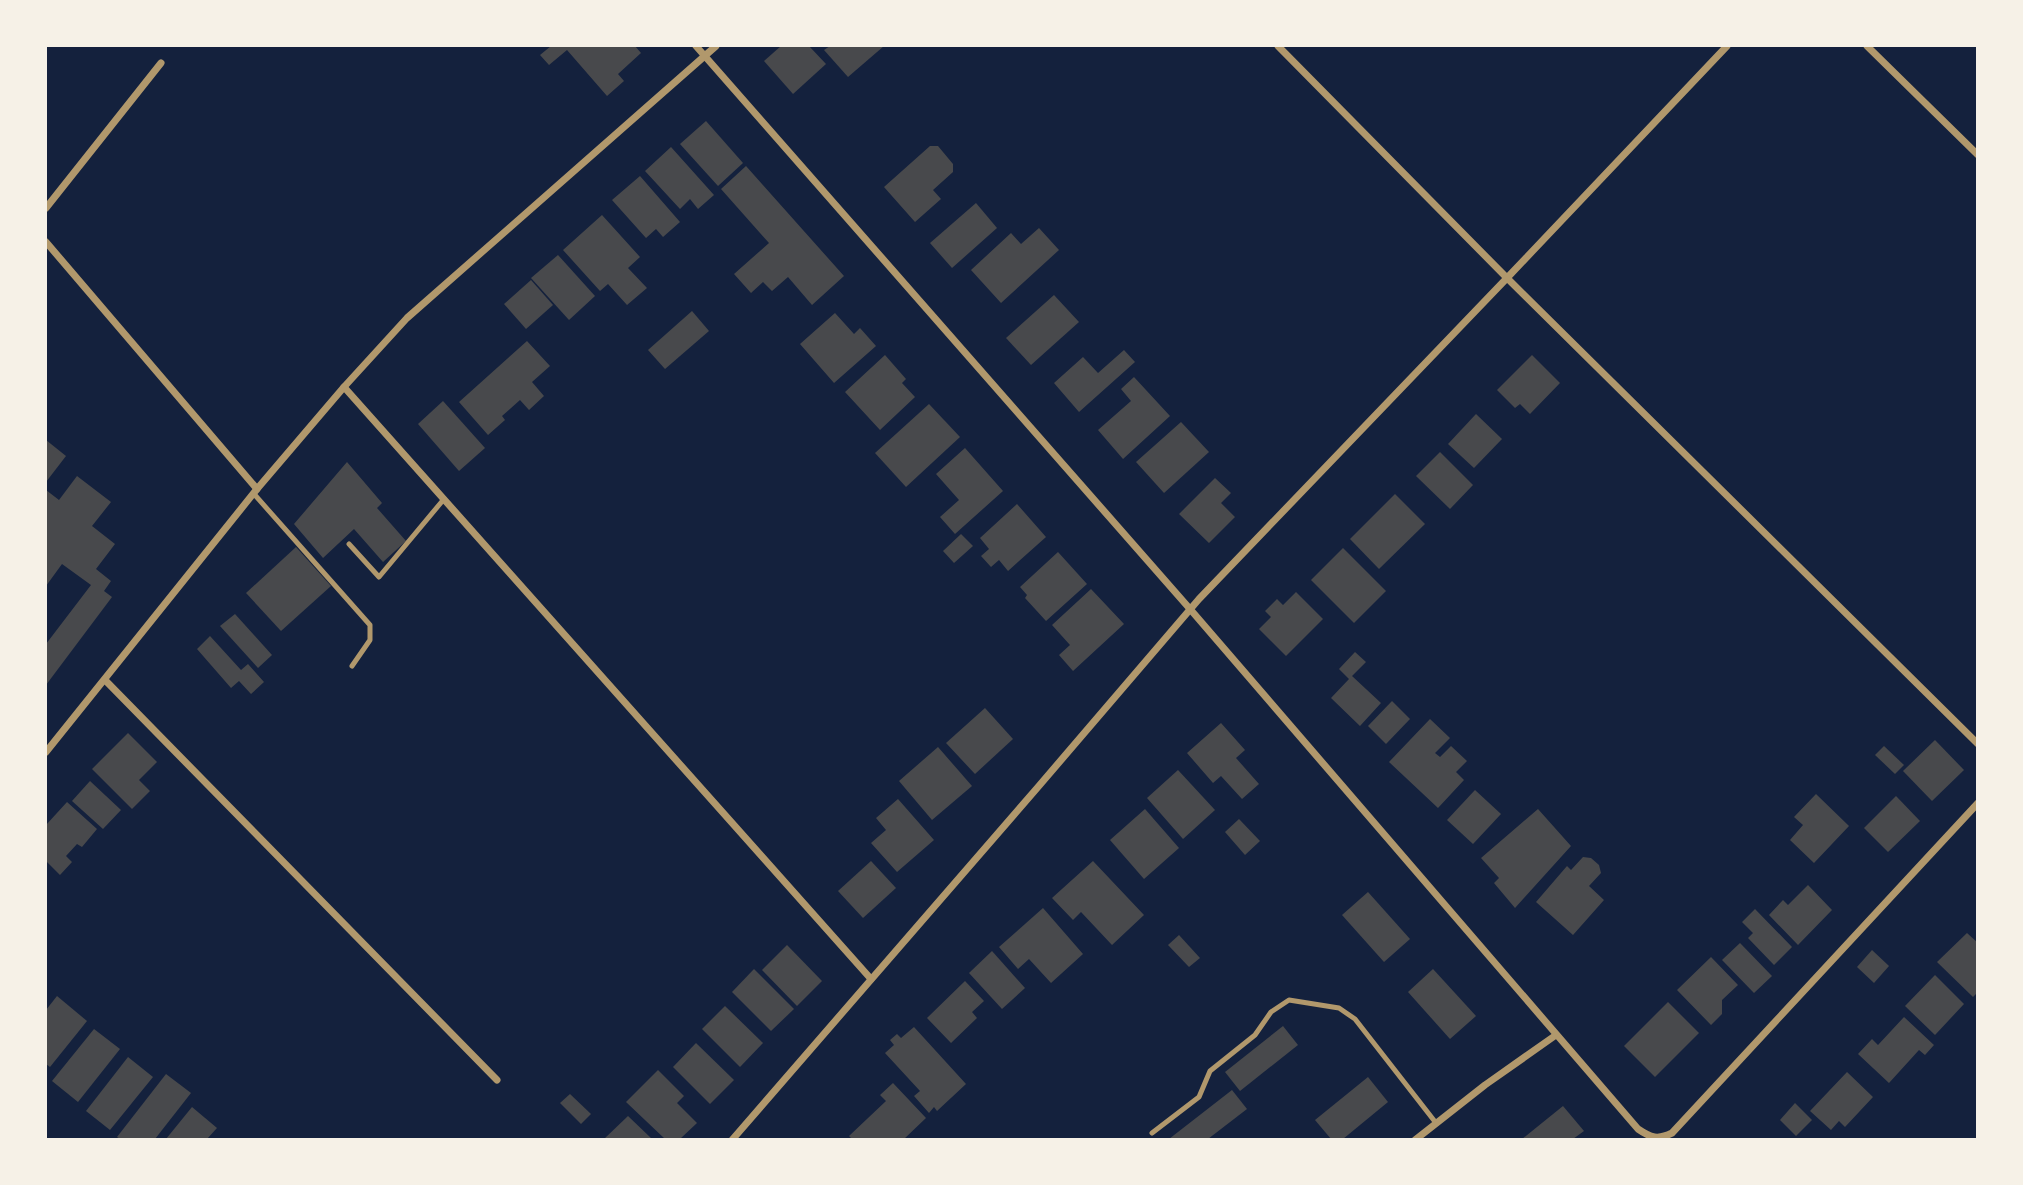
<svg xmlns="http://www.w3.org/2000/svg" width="2023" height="1185" viewBox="0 0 2023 1185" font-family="Montserrat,sans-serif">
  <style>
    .building { fill: #48494c }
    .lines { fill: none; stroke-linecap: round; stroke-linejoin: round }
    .service { stroke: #b1986c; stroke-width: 5 }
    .minor { stroke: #b1986c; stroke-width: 7 }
  </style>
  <rect width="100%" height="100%" fill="#14213d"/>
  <g class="building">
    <polygon points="551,46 635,46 641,53 618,74 624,81 607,96 567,50 549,65 540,55"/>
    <polygon points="781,46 809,46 826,64 793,94 764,61"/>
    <polygon points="830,46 884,46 848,77 824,50"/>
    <polygon points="706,121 743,163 718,186 680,144"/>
    <polygon points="930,146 938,146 953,164 953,172 933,190 941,199 915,222 884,187"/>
    <polygon points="671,147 714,195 698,209 690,199 680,209 645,171"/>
    <polygon points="746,166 844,276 812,305 788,277 772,291 763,282 751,293 734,274 769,243 721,189"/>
    <polygon points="640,176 680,222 663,237 656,229 646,238 612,200"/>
    <polygon points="976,203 997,228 952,268 930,243"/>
    <polygon points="602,215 640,257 628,268 647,288 627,305 608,284 600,291 563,250"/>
    <polygon points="1039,228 1059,250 1001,303 971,270 1011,233 1021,244"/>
    <polygon points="558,255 595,296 569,320 531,278"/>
    <polygon points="531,280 553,305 526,329 504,304"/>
    <polygon points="1054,295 1079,322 1031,365 1006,338"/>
    <polygon points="692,311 709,331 665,369 648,350"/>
    <polygon points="835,313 854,334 860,328 876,346 834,383 800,344"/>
    <polygon points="527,341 550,366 532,382 544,396 529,410 520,400 502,416 505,420 488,435 459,402"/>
    <polygon points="1124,350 1135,362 1079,412 1054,383 1083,357 1098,373"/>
    <polygon points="885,355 906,379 902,383 915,397 880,430 845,392"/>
    <polygon points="1532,355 1560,383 1530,414 1520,404 1515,408 1497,390"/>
    <polygon points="1134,377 1170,416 1123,459 1098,430 1131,401 1121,389"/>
    <polygon points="443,401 485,448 459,471 418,424"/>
    <polygon points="929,404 960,437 906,487 875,453"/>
    <polygon points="1476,414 1502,439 1474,468 1448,444"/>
    <polygon points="1181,422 1209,452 1164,493 1136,462"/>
    <polygon points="46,440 66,456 46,482"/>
    <polygon points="965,448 1003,491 955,534 940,517 959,500 936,474"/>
    <polygon points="1440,452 1473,485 1450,509 1416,476"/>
    <polygon points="347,462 382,503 377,508 406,541 383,562 354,529 323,558 294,524"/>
    <polygon points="77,476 111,502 92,526 115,544 96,569 111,581 104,591 112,597 46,685 46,644 91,585 62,564 46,586 46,490 59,500"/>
    <polygon points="1215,478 1231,493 1221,503 1235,517 1209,543 1179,514"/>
    <polygon points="1395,494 1425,524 1379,569 1350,539"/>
    <polygon points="1017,504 1046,537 1008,571 999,560 991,567 981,556 989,549 980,538"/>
    <polygon points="961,534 973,546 954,563 943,551"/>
    <polygon points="296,547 331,586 281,631 246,593"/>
    <polygon points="1343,548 1386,591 1354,623 1311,580"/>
    <polygon points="1058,552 1087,584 1046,621 1025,598 1027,595 1020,587"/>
    <polygon points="1091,589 1124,624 1073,671 1059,655 1070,645 1052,625"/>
    <polygon points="1296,592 1323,619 1286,656 1259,629 1271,617 1265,611 1277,599 1283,605"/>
    <polygon points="235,614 272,655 258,668 220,626"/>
    <polygon points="210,636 241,670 248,664 264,682 251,694 239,681 231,688 197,649"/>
    <polygon points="1355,652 1366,662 1352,676 1381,703 1360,726 1331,698 1349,679 1339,669"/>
    <polygon points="1392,701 1410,719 1386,744 1368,726"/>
    <polygon points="985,708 1013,739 975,774 946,743"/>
    <polygon points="1430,719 1450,738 1435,753 1440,757 1451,746 1467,761 1456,772 1464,780 1438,808 1389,762"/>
    <polygon points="1221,723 1245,750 1236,758 1259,784 1242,799 1221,776 1213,783 1187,753"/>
    <polygon points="128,733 157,762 139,780 150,791 132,809 92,769"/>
    <polygon points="1935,740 1964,770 1932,801 1903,771"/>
    <polygon points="1884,746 1904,765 1895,774 1875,755"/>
    <polygon points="938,747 972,786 932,820 899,781"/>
    <polygon points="1178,770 1215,810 1183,839 1147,798"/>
    <polygon points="90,781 121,810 103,829 72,801"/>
    <polygon points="1475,790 1501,814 1473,844 1447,820"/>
    <polygon points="1816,794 1849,826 1814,863 1790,840 1803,825 1794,817"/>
    <polygon points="1896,796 1920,821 1888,852 1864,828"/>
    <polygon points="898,799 934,840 897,872 871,843 886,830 876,818"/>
    <polygon points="67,802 97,829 82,847 77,844 66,856 72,862 60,875 46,861 46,825"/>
    <polygon points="1145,809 1179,848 1144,879 1110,840"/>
    <polygon points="1538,809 1571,846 1515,908 1494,883 1499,878 1481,858"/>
    <polygon points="1239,819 1260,841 1245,855 1225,832"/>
    <polygon points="1583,857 1591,858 1599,865 1601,873 1589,886 1604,900 1573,935 1536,902 1567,866 1571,870"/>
    <polygon points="871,861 896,888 863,918 838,891"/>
    <polygon points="1093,861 1144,915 1112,945 1081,912 1073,920 1052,898"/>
    <polygon points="1808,885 1832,910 1798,945 1769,915 1783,900 1788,905"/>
    <polygon points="1368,892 1410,939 1384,962 1342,915"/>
    <polygon points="1043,908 1083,954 1051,983 1029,959 1018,969 999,947"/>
    <polygon points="1755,909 1792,947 1774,965 1748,938 1753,933 1742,922"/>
    <polygon points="1967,933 1978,943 1978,992 1973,997 1937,962"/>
    <polygon points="1179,935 1200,958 1189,967 1168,945"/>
    <polygon points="1740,943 1772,976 1754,993 1722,960"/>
    <polygon points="787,945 822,981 797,1006 762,970"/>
    <polygon points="1872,950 1889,966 1874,983 1857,967"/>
    <polygon points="992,951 1025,988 1002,1009 969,973"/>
    <polygon points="1711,957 1738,985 1722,1000 1722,1014 1711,1025 1677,990"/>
    <polygon points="754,969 794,1009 771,1031 732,992"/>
    <polygon points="1433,969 1476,1016 1450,1039 1408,992"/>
    <polygon points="1935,975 1964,1004 1935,1035 1905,1006"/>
    <polygon points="965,981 984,1001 972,1012 977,1018 951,1043 927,1018"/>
    <polygon points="57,996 87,1021 50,1067 46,1064 46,1010"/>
    <polygon points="1668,1002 1699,1033 1655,1077 1624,1046"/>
    <polygon points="725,1006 763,1043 740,1067 702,1029"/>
    <polygon points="1904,1017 1934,1045 1925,1055 1919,1050 1889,1083 1858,1054 1872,1039 1878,1045"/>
    <polygon points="1283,1026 1298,1045 1240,1091 1225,1072"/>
    <polygon points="914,1027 966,1084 937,1111 934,1107 929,1113 914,1096 920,1091 885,1053 894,1045 890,1040 897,1034 901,1038"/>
    <polygon points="94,1029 120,1049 78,1102 52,1081"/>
    <polygon points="696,1043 734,1080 710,1104 673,1067"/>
    <polygon points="128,1057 153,1077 110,1130 86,1111"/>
    <polygon points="658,1070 684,1096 677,1103 697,1123 680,1139 665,1139 626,1102"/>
    <polygon points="1847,1072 1873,1097 1845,1127 1839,1121 1831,1130 1810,1111"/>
    <polygon points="166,1074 191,1093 155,1139 120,1139 117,1137"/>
    <polygon points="1368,1077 1388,1102 1343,1139 1331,1139 1315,1120"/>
    <polygon points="893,1083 926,1118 904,1139 852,1139 849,1136 886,1101 880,1095"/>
    <polygon points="1232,1090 1247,1109 1208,1139 1169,1139"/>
    <polygon points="570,1094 591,1114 581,1124 560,1103"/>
    <polygon points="1795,1103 1812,1120 1796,1136 1780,1120"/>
    <polygon points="1563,1106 1584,1131 1573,1139 1522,1139"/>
    <polygon points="192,1107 217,1128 207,1139 166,1139"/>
    <polygon points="628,1116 652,1139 604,1139"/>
  </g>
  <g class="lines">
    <g class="service">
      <polyline points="254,494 370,625 370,640 352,666"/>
      <polyline points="349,544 379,577 444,499"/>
      <polyline points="1152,1133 1199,1097 1210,1071 1255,1035 1271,1012 1289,1000 1339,1008 1355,1019 1436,1123"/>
    </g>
    <g class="minor">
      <path d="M696 46 1190 609 1638 1129C1651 1138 1658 1140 1672 1133L1978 803"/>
      <polyline points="1278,46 1507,278 1978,744"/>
      <polyline points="1867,46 1978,155"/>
      <polyline points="46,208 161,63"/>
      <polyline points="46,242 257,489"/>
      <polyline points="344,387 871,979"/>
      <polyline points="105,680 497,1080"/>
      <polyline points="46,752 257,489 344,387 407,318 716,46"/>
      <polyline points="732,1140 1038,787 1199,599 1507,278 1727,46"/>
      <polyline points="1415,1140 1485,1085 1556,1035"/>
    </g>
  </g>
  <rect width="2023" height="1185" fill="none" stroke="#f6f1e7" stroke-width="94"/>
</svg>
